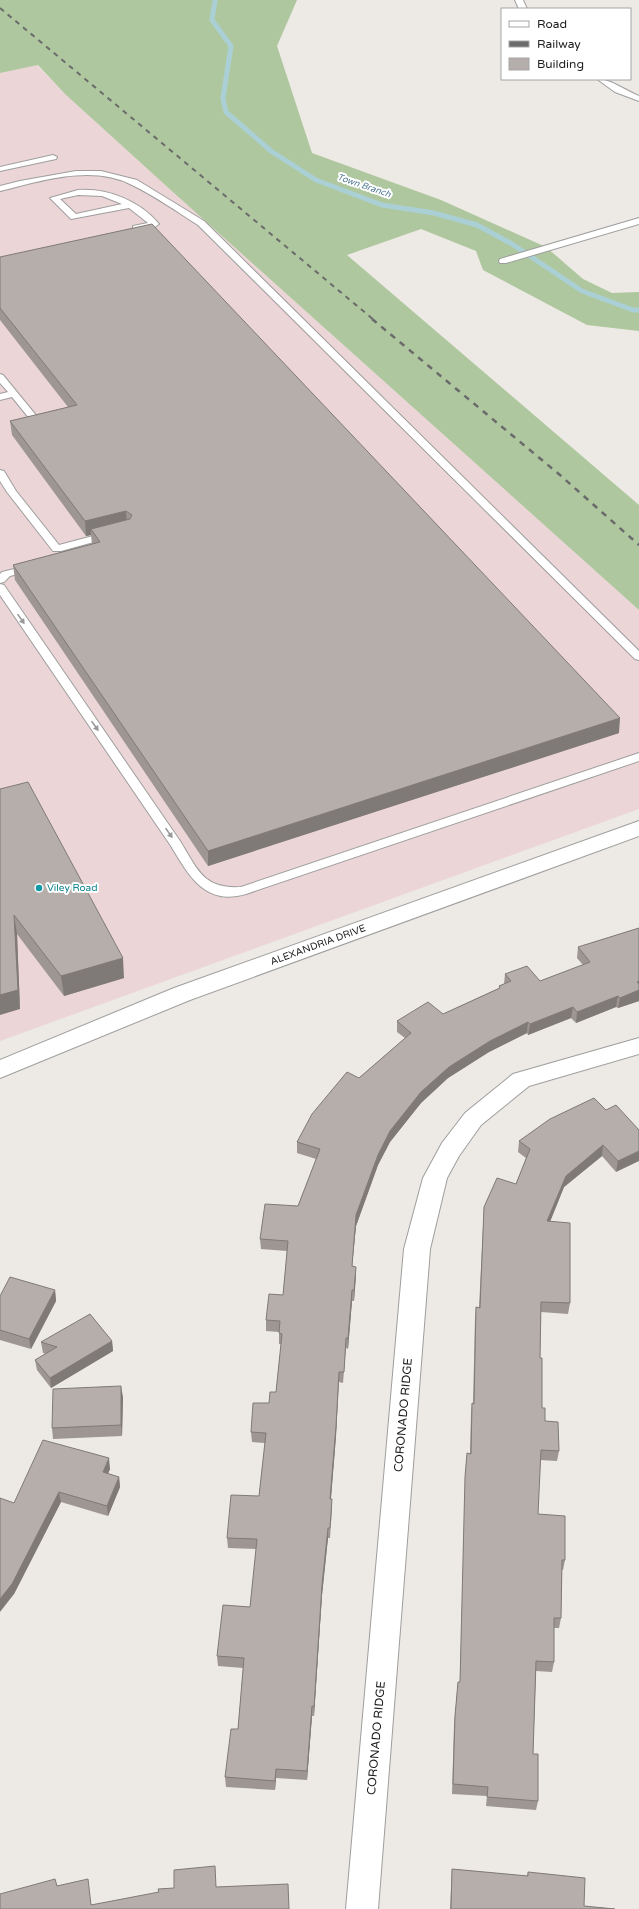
<svg xmlns="http://www.w3.org/2000/svg" width="639" height="1909" viewBox="0 0 639 1909" font-family="'Varela Round',sans-serif">
  <style>
    .commercial { fill: #ecd5d6 }
    .forest { fill: #aec79e }
    .lines { fill: none; stroke-linecap: round; stroke-linejoin: round }
    .stream { stroke: #aad0d6; stroke-width: 5 }
    .service-casing { stroke: #9e9e9e; stroke-width: 2 }
    .minor-casing { stroke: #9e9e9e; stroke-width: 2 }
    .tertiary-casing { stroke: #9e9e9e; stroke-width: 2 }
    .service { fill: #fff; fill-rule: evenodd }
    .minor { fill: #fff; fill-rule: evenodd }
    .tertiary { fill: #fff; fill-rule: evenodd }
    .rail-far1 { stroke: #6b6b6b; stroke-width: 2; stroke-dasharray: 5 5; stroke-linecap: butt }
    .rail { stroke: #6b6b6b; stroke-width: 2.5; stroke-dasharray: 6 6; stroke-linecap: butt }
    .wall { fill: #9d9692 }
    .shaded-wall { fill: #7f7a77 }
    .building { fill: #b6aeaa; stroke: #7f7a77 }
    .oneway { fill: #999 }
    .culture-dot { fill: #0f9aa8; stroke: #fff; stroke-width: 1.5 }
    .labels { text-anchor: middle; dominant-baseline: central; stroke-width: 4; stroke-linejoin: round; paint-order: stroke }
    .far-water-label { font-size: 9px; font-style: italic; fill: #4e7793; stroke: #fff }
    .culture-label { font-size: 10px; fill: #0d838f; stroke: #fff; text-anchor: start }
    .street-label { font-size: 10px; fill: #1d1d1d; stroke: #fff }
    .near-street-label { font-size: 12px; fill: #1d1d1d; stroke: #fff }
  </style>
  <rect width="100%" height="100%" fill="#ede9e4"/>
  <polygon class="commercial" points="37,65 65,94 174,193 639,610 639,809 0,1041 0,73"/>
  <polygon class="forest" points="0,0 297,0 277,46 312,153 441,200 546,247 583,279 612,293 639,292 639,331 587,325 483,270 476,251 421,229 347,255 639,505 639,610 174,193 65,94 38,65 0,73"/>
  <g class="lines">
    <polyline class="stream" points="215,0 212,20 231,46 223,98 226,112 271,151 316,180 382,205 434,213 477,225 512,244 582,291 633,310 639,310"/>
    <g class="service-casing">
      <g id="service">
        <polygon points="515,0 523,0 527,9 519,9"/>
        <path d="M597 79C611 79 626 91 639 96V101L615 92Z"/>
        <polygon points="53,155 57,157 56,159 0,171 0,167"/>
        <path d="M76 171H101L137 180 204 221 639 651V660L635 659 198 225C176 211 155 196 132 185 92 164 41 181 0 191V186L20 181Z"/>
        <path d="M78 190C108 188 140 201 159 224L155 227 133 230V226L148 223 129 208 71 219 50 198ZM78 195 102 196 122 204 76 214 60 199Z"/>
        <polygon points="639,218 639,224 506,263 500,263 499,261 500,259"/>
        <polygon points="0,374 3,375 39,419 41,421 39,423 33,423 12,397 0,400 0,394 8,392 0,383"/>
        <polygon points="0,470 4,471 16,491 59,545 108,532 113,535 112,537 61,551 53,551 7,492 0,481"/>
        <polygon points="30,565 34,566 35,568 34,570 10,576 4,582 0,583 0,574 2,572"/>
        <path d="M0 584 4 585 180 841C198 870 203 889 241 887L639 753V761L246 894C205 906 189 876 171 846L0 595Z"/>
      </g>
    </g>
    <g class="minor-casing">
      <polygon id="minor" points="639,1038 639,1054 529,1086 481,1125 459,1156 447,1178 430,1249 378,1909 346,1909 404,1249 423,1178 442,1143 465,1113 513,1074"/>
    </g>
    <g class="tertiary-casing">
      <polygon id="tertiary" points="639,821 639,836 190,1000 0,1078 0,1060 174,988"/>
    </g>
    <use href="#service" class="service"/>
    <use href="#minor" class="minor"/>
    <use href="#tertiary" class="tertiary"/>
    <polyline class="rail-far1" points="0,8 374,320"/>
    <polyline class="rail" points="372,319 560,475 639,545"/>
  </g>
  <g class="wall">
    <polygon points="0,257 619,733 208,866 15,580 13,565 92,544 91,535 86,536 12,435 10,421 68,407 0,320"/>
    <polygon points="0,789 124,978 64,996 17,934 20,1009"/>
    <polygon points="639,928 639,1001 618,1008 616,1007 576,1023 571,1018 528,1035 527,1033 489,1052 448,1078 421,1103 390,1142 378,1165 356,1226 352,1266 356,1267 354,1301 352,1301 348,1349 346,1348 343,1383 339,1382 336,1436 331,1499 332,1509 330,1538 328,1538 322,1595 314,1716 312,1716 307,1780 276,1778 275,1790 226,1787 225,1777 238,1729 243,1668 218,1666 217,1656 250,1607 256,1549 228,1548 227,1538 259,1496 265,1443 252,1442 251,1432 276,1392 281,1344 279,1344 279,1332 266,1331 266,1320 283,1295 287,1251 261,1249 260,1239 298,1206 316,1159 297,1153 297,1142 359,1078 405,1038 397,1032 397,1021 443,1014 499,988 499,986 504,984 505,974 540,981 583,965 577,958 578,947"/>
    <polygon points="606,1110 639,1130 616,1172 602,1156 564,1187 550,1221 570,1303 568,1314 541,1312 540,1358 542,1408 545,1421 559,1451 557,1461 540,1460 538,1514 565,1560 563,1570 562,1570 561,1618 559,1628 554,1628 554,1662 552,1672 536,1671 533,1754 538,1801 536,1810 486,1806 487,1796 452,1794 454,1725 458,1682 460,1682 465,1487 466,1464 470,1454 471,1414 472,1403 473,1404 475,1318 476,1307 479,1308 484,1207 516,1184 526,1158 518,1152 519,1141"/>
    <polygon points="55,1290 56,1301 31,1349 0,1340 0,1296"/>
    <polygon points="112,1341 113,1351 51,1388 37,1370 35,1360 46,1354 43,1353 41,1342"/>
    <polygon points="123,1397 122,1436 53,1439 52,1428"/>
    <polygon points="110,1469 108,1474 119,1477 120,1487 108,1516 61,1502 14,1594 14,1503"/>
    <polygon points="452,1869 527,1876 528,1872 584,1906 615,1909 450,1909"/>
  </g>
  <g class="shaded-wall">
    <polygon points="126,511 127,526 91,529 91,535 86,536 85,521"/>
    <polygon points="620,718 619,733 208,866 208,851"/>
    <polygon points="14,915 17,934 20,1009 0,1015 0,995"/>
    <polygon points="123,958 124,978 64,996 61,976"/>
    <polygon points="639,981 639,1001 618,1008 620,998 637,982"/>
    <polygon points="618,996 616,1007 576,1023 577,1012"/>
    <polygon points="573,1007 571,1018 528,1035 530,1024"/>
    <polygon points="528,1022 527,1033 489,1052 448,1078 421,1103 390,1142 378,1165 356,1226 351,1277 352,1266 356,1215 378,1155 390,1131 421,1092 449,1067 490,1041"/>
    <polygon points="603,1145 602,1156 564,1187 546,1232 547,1221 566,1176"/>
    <polygon points="639,1151 639,1161 616,1172 618,1161"/>
    <polygon points="356,1267 356,1277 354,1301 354,1290"/>
    <polygon points="55,1290 56,1301 31,1349 29,1339"/>
    <polygon points="352,1290 352,1301 348,1349 348,1338"/>
    <polygon points="112,1341 113,1351 51,1388 50,1378"/>
    <polygon points="339,1372 336,1436 330,1509 330,1499"/>
    <polygon points="121,1386 123,1397 122,1436 121,1425"/>
    <polygon points="109,1458 110,1469 104,1482 103,1472"/>
    <polygon points="119,1477 120,1487 108,1516 107,1506"/>
    <polygon points="59,1492 61,1502 14,1594 0,1612 0,1599"/>
    <polygon points="328,1528 328,1538 322,1595 314,1716 314,1707 322,1585"/>
    <polygon points="312,1706 312,1716 307,1780 307,1771"/>
    <polygon points="276,1769 276,1778 275,1790 275,1781"/>
  </g>
  <g class="building">
    <polygon points="152,224 620,718 208,851 13,565 100,542 91,529 130,519 132,515 126,511 85,521 10,421 77,405 0,308 0,257"/>
    <polygon points="28,782 123,958 61,976 14,915 18,990 0,995 0,789"/>
    <polygon points="639,928 639,981 637,982 639,984 639,990 620,998 618,996 577,1012 573,1007 530,1024 528,1022 490,1041 449,1067 421,1092 390,1131 378,1155 356,1215 352,1266 356,1267 354,1290 352,1290 348,1338 346,1338 344,1372 339,1372 336,1426 330,1499 332,1499 330,1528 328,1528 322,1585 314,1707 312,1706 307,1771 276,1769 275,1781 225,1777 231,1729 238,1729 244,1658 217,1656 223,1605 250,1607 257,1539 227,1538 231,1495 259,1496 266,1433 251,1432 253,1403 269,1403 270,1392 276,1392 282,1334 279,1333 280,1321 266,1320 269,1294 283,1295 288,1241 260,1239 265,1204 298,1206 320,1149 297,1142 312,1114 347,1072 359,1078 411,1033 397,1021 428,1002 443,1014 500,988 499,986 511,981 505,974 527,966 540,981 590,962 578,947"/>
    <polygon points="594,1098 606,1110 616,1105 639,1130 639,1151 618,1161 603,1145 566,1176 547,1221 570,1223 570,1303 541,1302 540,1358 542,1358 542,1408 545,1408 545,1421 558,1422 559,1451 541,1450 538,1514 565,1516 565,1560 562,1560 561,1618 554,1618 554,1662 536,1661 533,1754 538,1754 538,1801 487,1797 488,1787 453,1784 455,1716 458,1682 460,1682 465,1477 467,1453 471,1454 472,1403 474,1404 476,1307 480,1308 484,1207 497,1178 516,1184 530,1149 519,1141 550,1119"/>
    <polygon points="10,1277 55,1290 29,1339 0,1330 0,1296"/>
    <polygon points="90,1314 112,1341 50,1378 35,1360 57,1347 41,1342"/>
    <polygon points="121,1386 121,1425 52,1428 53,1389"/>
    <polygon points="43,1440 109,1458 103,1472 119,1477 107,1506 59,1492 12,1584 0,1599 0,1498 14,1503"/>
    <polygon points="215,1866 216,1887 288,1884 289,1909 0,1909 0,1894 55,1879 57,1886 88,1879 91,1905 159,1892 158,1889 174,1888 174,1870"/>
    <polygon points="452,1869 528,1876 528,1872 585,1878 584,1906 615,1909 451,1909"/>
  </g>
  <defs><path id="oneway-solid" d="M-6-.8H1V-3.2L6.5 0L1 3.2V.8H-6Z"/></defs>
  <g class="oneway">
    <use href="#oneway-solid" transform="translate(21 619) rotate(55)"/>
    <use href="#oneway-solid" transform="translate(95 726) rotate(55)"/>
    <use href="#oneway-solid" transform="translate(169 833) rotate(55)"/>
  </g>
  <circle class="culture-dot" cx="39" cy="888" r="4"/>
  <g class="labels">
    <g class="far-water-label">
      <text transform="translate(364 186) rotate(19)">Town Branch</text>
    </g>
    <g class="culture-label">
      <text x="47" y="888">Viley Road</text>
    </g>
    <g class="street-label">
      <text transform="translate(318 945) rotate(-20)">ALEXANDRIA DRIVE</text>
    </g>
    <g class="near-street-label">
      <text transform="translate(403 1415) rotate(-85)">CORONADO RIDGE</text>
      <text transform="translate(376 1738) rotate(-85)">CORONADO RIDGE</text>
    </g>
  </g>
  <rect x="501" y="8" width="130" height="72" fill="#ffffff" stroke="#a5a5a5"/>
  <rect x="509" y="21" width="20" height="6" fill="#ffffff" stroke="#a5a5a5"/>
  <text x="537" y="28" font-size="12" fill="#1d1d1d">Road</text>
  <rect x="509" y="41" width="20" height="6" fill="#6b6b6b" stroke="#a5a5a5"/>
  <text x="537" y="48" font-size="12" fill="#1d1d1d">Railway</text>
  <rect x="509" y="58" width="20" height="12" fill="#b6aeaa" stroke="#a5a5a5"/>
  <text x="537" y="68" font-size="12" fill="#1d1d1d">Building</text>
</svg>
